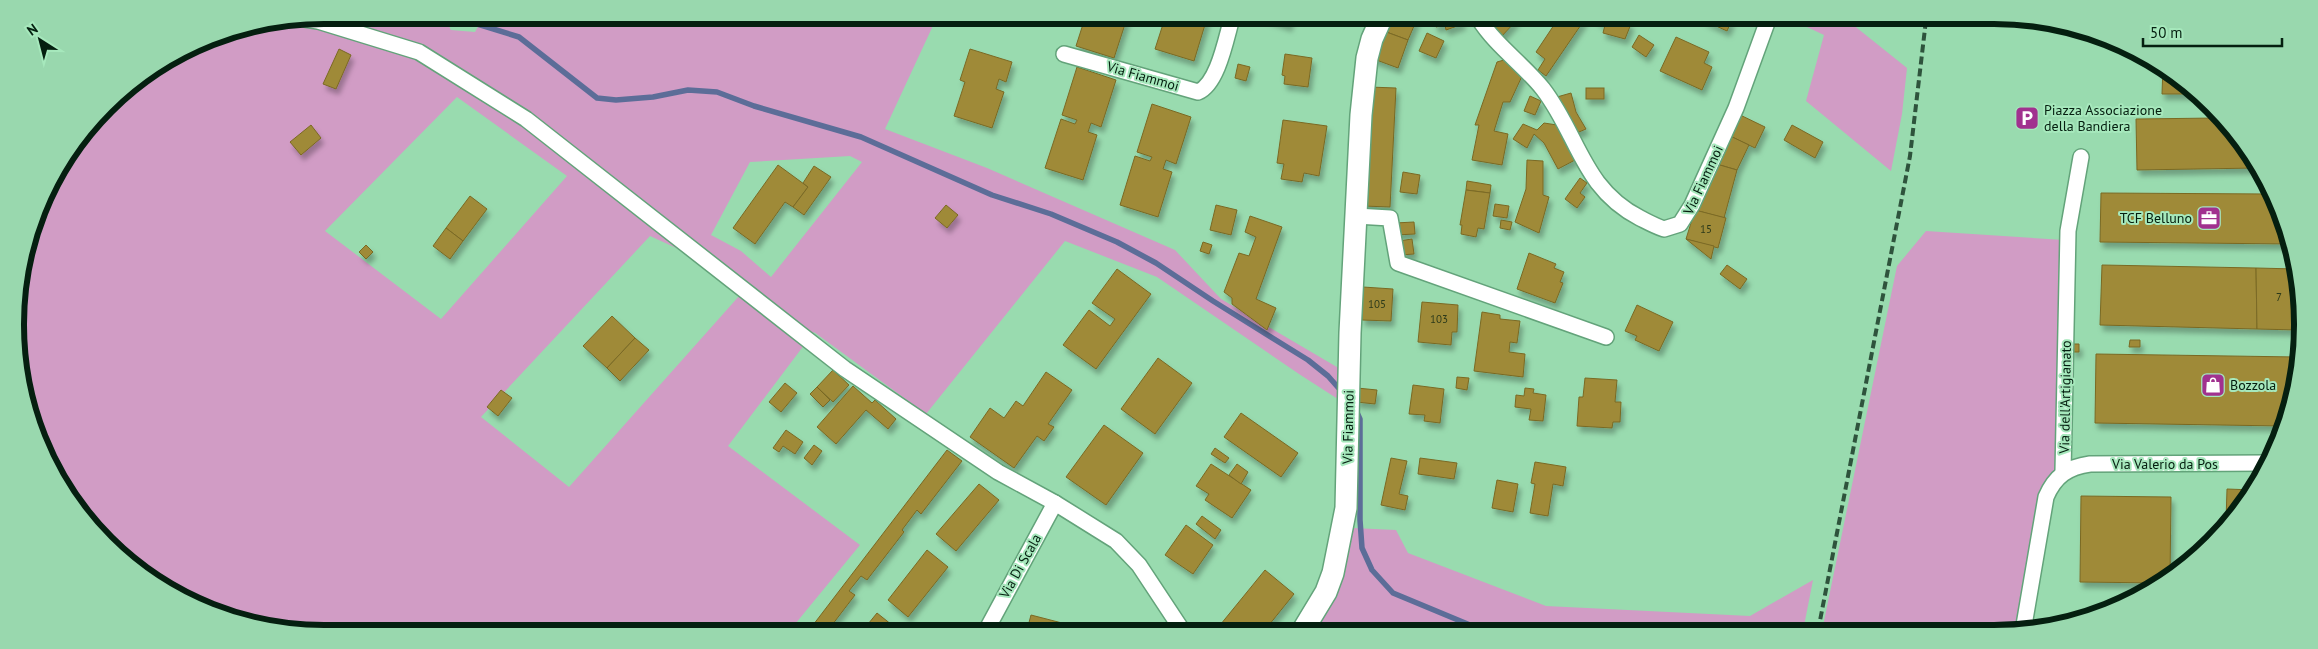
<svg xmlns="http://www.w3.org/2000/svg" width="2318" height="649" viewBox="0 0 2318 649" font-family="'PT Sans',sans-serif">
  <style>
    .green { fill: #d19cc5; fill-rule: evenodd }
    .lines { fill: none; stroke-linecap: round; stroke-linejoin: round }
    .stream { stroke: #5c6d98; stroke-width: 5.5 }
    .building { fill: #9f8a38; stroke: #7a6924; filter: url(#shadow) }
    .street-casing { stroke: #63a37a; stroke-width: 18 }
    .secondary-casing { stroke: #63a37a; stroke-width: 24 }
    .street { stroke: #fff; stroke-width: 15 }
    .secondary { stroke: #fff; stroke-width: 21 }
    .rail { stroke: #2e533c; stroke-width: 4; stroke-dasharray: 8 4; stroke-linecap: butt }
    .labels { text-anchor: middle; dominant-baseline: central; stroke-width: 4; stroke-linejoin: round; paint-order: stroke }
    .number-label { font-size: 11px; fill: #2c3a1a }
    .street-label { font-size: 14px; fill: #051f10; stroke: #a6e8bc }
    .poi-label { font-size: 14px; fill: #051f10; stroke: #a6e8bc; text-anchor: start }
    .rim { fill: none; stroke: #051f10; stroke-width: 6 }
  </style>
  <defs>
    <filter id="shadow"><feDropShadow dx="3" dy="5.5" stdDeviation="2.5" flood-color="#0004"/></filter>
  </defs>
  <rect width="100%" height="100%" fill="#99dbaf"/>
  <g class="green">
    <path d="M325 15H442L451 30 475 32 484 16 937 17 885 129 987 168 1175 250 1221 299 1342 370 1344 403 1299 374 1157 277 1065 241 926 414 814 332 728 446 860 545 791 629 264 628 170 592 79 513 26 405 16 304 47 187 120 92 206 38ZM457 97 567 176 441 319 325 231ZM850 156 862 162 771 277 741 251 711 235 750 162ZM650 236 709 263 740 295 569 487 481 417Z"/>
    <polygon points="1792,20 1847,20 1907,68 1902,114 1891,171 1806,101 1824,35"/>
    <polygon points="1926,231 2064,240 2055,468 2033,596 2032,631 1822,631 1897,266"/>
    <polygon points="1353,528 1396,530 1408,553 1546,606 1750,616 1813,580 1803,631 1300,630"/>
  </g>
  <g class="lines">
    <g class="stream">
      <polyline points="448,15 519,37 597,98 616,100 653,97 688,90 717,92 754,106 861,137 992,195 1051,214 1117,242 1156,263 1213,301 1308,360 1328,376 1343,393"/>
      <polyline points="1356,410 1360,419 1360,520 1362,548 1372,570 1393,593 1482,630"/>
    </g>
  </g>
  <g class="building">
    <polygon points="1085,18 1127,18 1114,58 1076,46"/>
    <polygon points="1165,18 1207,18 1194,61 1155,49"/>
    <polygon points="1266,18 1291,18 1289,26"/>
    <polygon points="1388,19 1417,19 1408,40 1381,30"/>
    <polygon points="1438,19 1461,19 1463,24 1446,30 1445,25 1436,27 1434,20"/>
    <polygon points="1487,19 1516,19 1517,20 1500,38"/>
    <polygon points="1558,19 1585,19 1546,76 1538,70 1545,59 1536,52"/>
    <polygon points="1594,19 1621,19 1631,24 1625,39 1603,33 1605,25"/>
    <polygon points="1703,20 1732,20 1727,31"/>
    <polygon points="1381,30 1408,40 1398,68 1371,58"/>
    <polygon points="1427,33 1444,41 1436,58 1419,51"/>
    <polygon points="1639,35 1654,45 1646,57 1632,47"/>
    <polygon points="1676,37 1709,52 1704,63 1712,67 1702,90 1660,71"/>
    <polygon points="339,49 351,55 336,89 323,84"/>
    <polygon points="970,49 1012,62 1006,82 999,79 996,89 1004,92 992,128 954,116 965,82 960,80"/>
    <polygon points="1285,54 1312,58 1308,87 1284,84 1285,76 1282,75"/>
    <polygon points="1504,60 1523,74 1510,102 1503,102 1494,131 1508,134 1502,165 1472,160 1479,125 1475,125 1497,62"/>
    <polygon points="1238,64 1250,67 1246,81 1235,78"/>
    <polygon points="2163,66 2165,67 2192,94 2162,94"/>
    <polygon points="1077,67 1116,80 1101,127 1091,123 1088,132 1097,135 1083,180 1045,168 1061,119 1075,124 1077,120 1062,115"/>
    <polygon points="1369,87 1396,88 1390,207 1363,206"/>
    <rect x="1586" y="88" width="18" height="11"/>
    <polygon points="1571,93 1576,112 1586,129 1572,135 1557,97"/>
    <polygon points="1530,96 1541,101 1535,115 1524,111"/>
    <polygon points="1152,104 1191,117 1176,164 1166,160 1163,169 1172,172 1158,217 1120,205 1135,156 1150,161 1152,157 1137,152"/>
    <polygon points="1736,113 1765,127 1755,148 1726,134"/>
    <polygon points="2216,118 2251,152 2257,168 2137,170 2136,119"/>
    <polygon points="1283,120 1327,126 1319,176 1304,173 1302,182 1281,179 1284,164 1277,163"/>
    <polygon points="1544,123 1557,125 1575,160 1558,169 1544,143 1534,134 1527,148 1513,139 1523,124 1537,130"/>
    <polygon points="311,125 321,138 301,155 290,142"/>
    <polygon points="1792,125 1823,142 1815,158 1784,140"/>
    <polygon points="1726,134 1749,145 1737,170 1713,163"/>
    <polygon points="1527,160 1543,161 1543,195 1549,197 1539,233 1515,222 1526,189"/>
    <polygon points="1713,163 1737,170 1724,218 1695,210"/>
    <polygon points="778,165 808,187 793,207 785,202 755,244 733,228"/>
    <polygon points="814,166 831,177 804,215 793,207 808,187 803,183"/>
    <polygon points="1403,172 1420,175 1417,194 1400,192"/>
    <polygon points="1580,178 1587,183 1580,193 1585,197 1577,208 1565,199"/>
    <polygon points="1467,181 1491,185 1490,193 1466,190"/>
    <polygon points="1466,190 1490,193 1484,229 1478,228 1476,237 1461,234 1462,225 1460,225"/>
    <polygon points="2101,193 2268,194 2289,244 2100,242"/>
    <polygon points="470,196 487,209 463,241 446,228"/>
    <polygon points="1495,204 1509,206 1507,218 1493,216"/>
    <polygon points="946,205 958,215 947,228 935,218"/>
    <polygon points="1216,205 1237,210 1231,235 1210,230"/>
    <polygon points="1695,210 1726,218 1718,248 1686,239"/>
    <polygon points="1250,216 1282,227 1256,299 1276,308 1267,330 1232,304 1232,298 1224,292 1239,253 1249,256 1256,237 1245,232"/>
    <polygon points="1501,220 1512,222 1510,230 1500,228"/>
    <polygon points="1414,222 1415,234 1396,235 1395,223"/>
    <polygon points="446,228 463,241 450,259 433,246"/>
    <polygon points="1412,239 1414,254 1401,255 1399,241"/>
    <polygon points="1686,239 1714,246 1711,259"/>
    <polygon points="1203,242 1212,245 1209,254 1200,251"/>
    <polygon points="366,245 373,252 366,259 359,252"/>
    <polygon points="1529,253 1556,264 1554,268 1564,272 1560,282 1563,283 1555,303 1517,289"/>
    <polygon points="1727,265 1747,279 1740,289 1720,274"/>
    <polygon points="2102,265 2256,268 2257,329 2100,325"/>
    <polygon points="2256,268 2296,269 2297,330 2257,329"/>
    <polygon points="1117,269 1151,294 1096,369 1063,345 1089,310 1110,326 1115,319 1092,303"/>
    <polygon points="1363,287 1393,289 1391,321 1362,320"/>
    <polygon points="1422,302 1458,305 1457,332 1452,332 1451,345 1418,342"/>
    <polygon points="1637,305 1673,322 1659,351 1635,340 1637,336 1625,331"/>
    <polygon points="1482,312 1500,315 1500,319 1520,321 1517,343 1510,342 1509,352 1525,354 1523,377 1474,371"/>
    <polygon points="612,316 635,338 607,368 583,346"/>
    <polygon points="635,338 649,350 620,381 607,368"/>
    <polygon points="2130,340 2140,340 2140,347 2129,347"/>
    <polygon points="2073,344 2079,344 2079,352 2072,352"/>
    <polygon points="2096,354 2297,357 2297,385 2282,426 2095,423"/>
    <polygon points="1158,358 1192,383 1155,434 1121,409"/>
    <polygon points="833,370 849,385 833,402 817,387"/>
    <polygon points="1046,372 1072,390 1048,424 1054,427 1044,441 1037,436 1014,468 970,437 990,408 1004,418 1016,401 1023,406"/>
    <polygon points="1457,377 1469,378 1467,390 1456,388"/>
    <polygon points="1585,378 1617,380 1615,402 1621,402 1620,422 1613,422 1612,428 1577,426 1579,397 1583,397"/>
    <polygon points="785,383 797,393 781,412 769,402"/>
    <polygon points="1413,385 1444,389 1440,423 1424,421 1425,415 1409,414"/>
    <polygon points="853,386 872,403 875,400 896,419 888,429 866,410 836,444 817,427"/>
    <polygon points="817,387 830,400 823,407 810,394"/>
    <polygon points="1357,388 1377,390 1375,404 1356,402"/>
    <polygon points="1525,388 1534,389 1533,393 1546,395 1543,421 1529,420 1531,409 1515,407 1516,395 1524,396"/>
    <polygon points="501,390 512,398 498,416 487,407"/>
    <polygon points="1241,413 1298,453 1281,477 1224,437"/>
    <polygon points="1104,425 1143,453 1106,505 1066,477"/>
    <polygon points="786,430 803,442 795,454 783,446 779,452 773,448"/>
    <polygon points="814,445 822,451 812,465 804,458"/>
    <polygon points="1215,448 1229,458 1225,463 1211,454"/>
    <polygon points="947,450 962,461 921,514 917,510 902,530 904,532 867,580 861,576 849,591 855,595 829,629 810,629"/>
    <polygon points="1391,458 1407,461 1399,494 1408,496 1405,510 1381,505"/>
    <polygon points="1420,458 1457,463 1454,479 1418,474"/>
    <polygon points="1535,462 1566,467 1563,486 1553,484 1548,516 1530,513 1535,484 1531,483"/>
    <polygon points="1211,464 1251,490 1232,518 1205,500 1209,494 1196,486"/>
    <polygon points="1237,464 1248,472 1241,484 1229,475"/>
    <polygon points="1497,480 1518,484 1513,512 1492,508"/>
    <polygon points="979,484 999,500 956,551 936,534"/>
    <polygon points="2227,489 2253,490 2226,522"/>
    <polygon points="2081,496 2171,497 2170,576 2158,583 2080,582"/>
    <polygon points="1202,516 1221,530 1215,539 1196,524"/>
    <polygon points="1186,525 1213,545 1193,574 1165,555"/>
    <polygon points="927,550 948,567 908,617 888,600"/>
    <polygon points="1265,570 1294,594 1265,630 1216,630"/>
    <polygon points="877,613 897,629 864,629"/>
    <polygon points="1031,615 1062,623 1061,630 1027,630"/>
  </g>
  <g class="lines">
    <g class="street-casing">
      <g id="street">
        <polyline points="305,19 318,21 419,52 526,119 845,369 998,472 1055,503 1116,541 1139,565 1182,630"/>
        <path d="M1479 19C1496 46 1523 64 1543 89 1579 136 1582 188 1640 218 1648 222 1655 226 1664 229L1680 224 1692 205 1736 108 1768 20"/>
        <path d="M1064 54 1198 92C1218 84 1226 38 1232 18"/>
        <polyline points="1356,216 1390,218 1398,263 1606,337"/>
        <polyline points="2063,472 2068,231 2081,157"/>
        <polyline points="987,629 1055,503"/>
        <path d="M2023 631 2046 497C2055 476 2068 467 2090 464L2267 463"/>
      </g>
    </g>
    <g class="secondary-casing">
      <polyline id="secondary" points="1303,630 1326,592 1333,573 1346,508 1350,333 1361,115 1367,58 1372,39 1381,19"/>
    </g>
    <use href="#street" class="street"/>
    <use href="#secondary" class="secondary"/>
    <polyline class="rail" points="1818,631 1910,156 1926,20"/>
  </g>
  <defs>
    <g id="parking-square" transform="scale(1.25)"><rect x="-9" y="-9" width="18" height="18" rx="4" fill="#a1318f" stroke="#a6e8bc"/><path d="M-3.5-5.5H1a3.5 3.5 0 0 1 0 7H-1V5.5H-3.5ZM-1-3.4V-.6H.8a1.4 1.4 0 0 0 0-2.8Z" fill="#fff"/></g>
    <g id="office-square" transform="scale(1.25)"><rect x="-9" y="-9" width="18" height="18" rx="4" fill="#a1318f" stroke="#a6e8bc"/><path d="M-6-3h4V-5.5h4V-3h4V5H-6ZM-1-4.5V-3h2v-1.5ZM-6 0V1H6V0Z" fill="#fff"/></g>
    <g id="shop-square" transform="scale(1.25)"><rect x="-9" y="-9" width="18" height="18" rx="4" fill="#a1318f" stroke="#a6e8bc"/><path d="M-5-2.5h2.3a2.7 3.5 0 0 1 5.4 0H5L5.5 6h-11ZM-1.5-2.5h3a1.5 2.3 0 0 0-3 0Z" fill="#fff"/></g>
  </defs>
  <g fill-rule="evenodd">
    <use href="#parking-square" x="2027" y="118"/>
    <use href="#office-square" x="2209" y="218"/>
    <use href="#shop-square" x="2213" y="385"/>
  </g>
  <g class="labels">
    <g class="number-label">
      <text x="1706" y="229">15</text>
      <text x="2279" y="297">7</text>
      <text x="1377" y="304">105</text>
      <text x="1439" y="319">103</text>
    </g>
    <g class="street-label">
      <text transform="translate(1143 76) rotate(16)">Via Fiammoi</text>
      <text transform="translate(1703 180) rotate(-65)">Via Fiammoi</text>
      <text transform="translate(2065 397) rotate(-89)">Via dell'Artigianato</text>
      <text transform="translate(1348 427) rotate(-89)">Via Fiammoi</text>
      <text x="2165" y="464">Via Valerio da Pos</text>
      <text transform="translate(1020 566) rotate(-61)">Via Di Scala</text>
    </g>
    <g class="poi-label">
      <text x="2044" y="110">Piazza Associazione<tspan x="2044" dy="16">della Bandiera</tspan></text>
      <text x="2192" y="218" text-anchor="end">TCF Belluno</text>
      <text x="2230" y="385">Bozzola</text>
    </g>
  </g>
  <path d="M0 0H2318V649H0ZM324 24H1994A300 300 0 0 1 2294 324V325A300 300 0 0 1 1994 625H324A300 300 0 0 1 24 325V324A300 300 0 0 1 324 24Z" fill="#99d8ae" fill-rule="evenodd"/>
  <path class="rim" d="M324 24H1994A300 300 0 0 1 2294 324V325A300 300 0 0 1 1994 625H324A300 300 0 0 1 24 325V324A300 300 0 0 1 324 24Z"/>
  <g transform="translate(40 40) rotate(324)" stroke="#a6e8bc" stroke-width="4" paint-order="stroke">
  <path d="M0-4L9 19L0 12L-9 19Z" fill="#051f10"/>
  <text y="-8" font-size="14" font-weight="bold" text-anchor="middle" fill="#051f10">N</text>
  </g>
  <path d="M2143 38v8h139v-8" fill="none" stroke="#051f10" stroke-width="2.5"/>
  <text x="2150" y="38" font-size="15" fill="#051f10" stroke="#a6e8bc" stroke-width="4" paint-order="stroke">50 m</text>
</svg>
